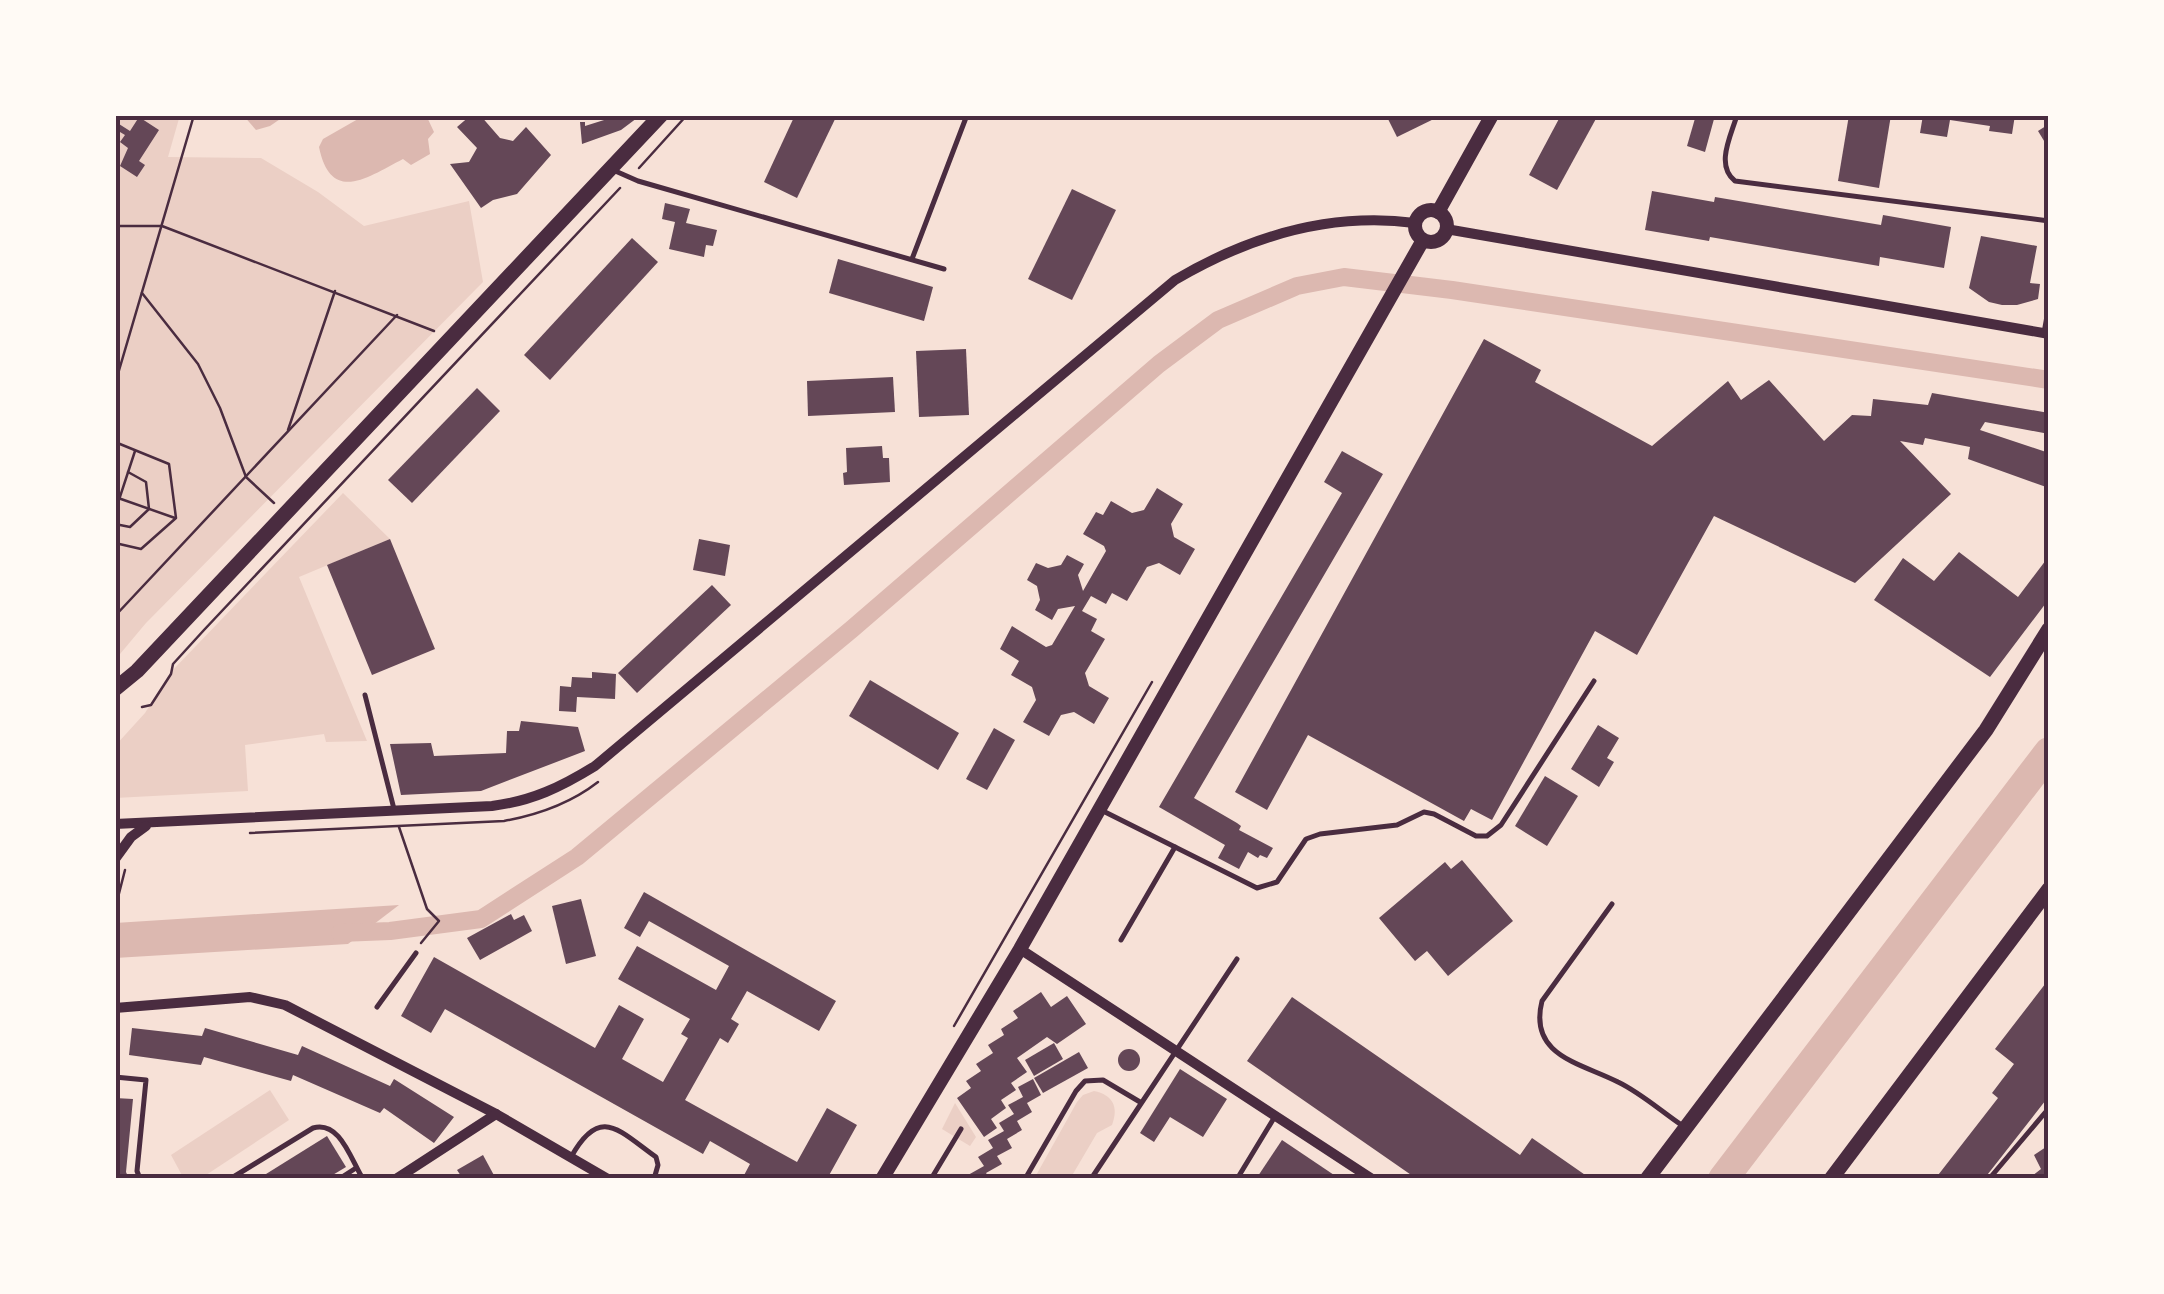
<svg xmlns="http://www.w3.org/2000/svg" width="2164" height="1294" viewBox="0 0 2164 1294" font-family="'Nunito Sans',sans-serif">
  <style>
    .green { fill: #ebcfc5 }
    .water { fill: #dcb8b0 }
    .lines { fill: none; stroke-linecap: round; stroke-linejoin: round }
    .canal { stroke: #dcb8b0; stroke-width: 18 }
    .river { stroke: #dcb8b0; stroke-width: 30 }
    .building { fill: #644757 }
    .path { stroke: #4a2c40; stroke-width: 2.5 }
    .service { stroke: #4a2c40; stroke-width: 5 }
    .minor { stroke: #4a2c40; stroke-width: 10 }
    .tertiary { stroke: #4a2c40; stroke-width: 14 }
    .secondary { stroke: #4a2c40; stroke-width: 15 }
    .neatline { fill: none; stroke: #4a2c40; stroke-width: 4 }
  </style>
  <rect width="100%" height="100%" fill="#f7e1d7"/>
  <g class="green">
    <polygon points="115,115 180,115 168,157 261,158 318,192 364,226 469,201 483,282 146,623 115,660"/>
    <polygon points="343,493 390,539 299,577 367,741 326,742 324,734 245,745 248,791 115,798 115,746 145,713 170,673"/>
    <polygon points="270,1090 289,1120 200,1179 184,1179 171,1155"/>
    <path d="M1094 1091C1113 1095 1119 1107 1112 1125L1097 1133 1070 1179H1034L1077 1102 1083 1095Z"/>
    <polygon points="955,1103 976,1137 970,1146 942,1129"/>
  </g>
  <g class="water">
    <polygon points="243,115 286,115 270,126 256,130"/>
    <path d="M365 115H426L434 132 428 139 430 154 411 165 403 159C368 177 331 205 319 147L323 139Z"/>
    <polygon points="399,905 348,944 115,958 115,923"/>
  </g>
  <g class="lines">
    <polyline class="canal" points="340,933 390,931 481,919 577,857 852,629 1159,364 1218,320 1297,286 1344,277 1452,290 2049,380"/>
    <polyline class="river" points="1723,1179 2049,752"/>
  </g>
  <g class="building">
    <polygon points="471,115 480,115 500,138 513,141 526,127 551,155 517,194 493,200 481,208 450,164 469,162 477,148 457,127"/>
    <polygon points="620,115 641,115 621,130 582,144 580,122 585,122 585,126"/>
    <polygon points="795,115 837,115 797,198 764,182"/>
    <polygon points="1386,115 1442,115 1397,137"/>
    <polygon points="1561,115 1598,115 1557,190 1529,175"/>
    <polygon points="1696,115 1714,119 1705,152 1687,146"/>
    <polygon points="1849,115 1891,115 1879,188 1838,181"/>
    <polygon points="1923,115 2015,115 2012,134 1989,131 1990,126 1950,120 1947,137 1920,133"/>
    <polygon points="139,117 159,130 139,161 145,165 137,177 120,166 128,148 120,142 125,135 115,129 119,124 130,131"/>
    <polygon points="2049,124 2049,149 2038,131"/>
    <polygon points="1072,189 1116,210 1072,300 1028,279"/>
    <polygon points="1652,191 1714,202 1715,197 1881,225 1883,215 1951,227 1944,268 1880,257 1879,266 1710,237 1709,241 1645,230"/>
    <polygon points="665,203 690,209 686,223 717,230 713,246 706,245 704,257 669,249 675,222 662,219"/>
    <polygon points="1981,236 2037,246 2030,283 2040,284 2038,299 2017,305 2002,305 1989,302 1969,288"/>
    <polygon points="632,238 658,262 550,380 524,355"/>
    <polygon points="838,259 933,287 924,321 829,293"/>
    <polygon points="1484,339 1541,370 1535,382 1652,446 1728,381 1741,400 1769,380 1824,441 1852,415 1871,416 1873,399 1928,405 1932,393 2049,413 2049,434 1985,422 1980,430 2049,453 2049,488 1968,459 1970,447 1925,438 1923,445 1900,441 1951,494 1855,583 1714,516 1637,655 1595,631 1492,820 1471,809 1464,821 1308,735 1267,810 1235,792"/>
    <polygon points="966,349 969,415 919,417 916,351"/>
    <polygon points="893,377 895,412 808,416 807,381"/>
    <polygon points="477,388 500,411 412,503 388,480"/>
    <polygon points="882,446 883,458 889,458 890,482 844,485 843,473 847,472 846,448"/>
    <polygon points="1342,451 1383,474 1194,798 1237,823 1241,826 1239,830 1273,848 1267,858 1260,855 1258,858 1248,852 1239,869 1218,858 1225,845 1159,807 1342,493 1324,482"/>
    <polygon points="1157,488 1183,504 1171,524 1174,537 1195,549 1180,575 1159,563 1147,567 1127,601 1112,593 1106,604 1091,596 1082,611 1097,619 1091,631 1105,639 1085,673 1089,686 1109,698 1094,724 1074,712 1061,715 1049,736 1023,722 1036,700 1032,687 1011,675 1019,661 1000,649 1012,626 1046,647 1052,645 1075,606 1058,609 1052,620 1035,610 1040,600 1037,586 1027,580 1036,563 1048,568 1061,565 1067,555 1084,564 1078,575 1083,591 1106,551 1104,546 1083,534 1096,512 1103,515 1111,501 1132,513 1144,510"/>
    <polygon points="390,539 435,649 372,675 327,565"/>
    <polygon points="699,539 730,545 725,576 693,570"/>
    <polygon points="1959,552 2018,597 2049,556 2049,599 1990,677 1874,600 1903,558 1934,581"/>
    <polygon points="712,585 731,605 637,693 618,673"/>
    <polygon points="592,672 616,674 615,699 577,697 576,712 559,711 560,686 571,687 572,677 592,678"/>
    <polygon points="870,680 959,733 938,770 849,716"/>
    <polygon points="521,721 578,727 585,751 481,791 401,795 390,744 431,743 434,756 506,753 507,731 519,731"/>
    <polygon points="1598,725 1619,738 1607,758 1614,762 1599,787 1571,769"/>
    <polygon points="994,728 1015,740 987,790 966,779"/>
    <polygon points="1545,776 1578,796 1547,846 1515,826"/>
    <polygon points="1462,860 1513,921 1448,976 1427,951 1415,961 1379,918 1445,862 1451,869"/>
    <polygon points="644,892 836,1001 819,1031 747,991 731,1019 739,1024 728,1043 720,1038 685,1100 797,1162 827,1108 857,1125 827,1179 742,1179 750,1164 710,1141 703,1154 445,1009 431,1033 401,1016 434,957 595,1048 619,1005 644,1019 622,1059 663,1082 688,1038 681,1034 690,1019 618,979 637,946 716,990 729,966 649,921 640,937 624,928"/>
    <polygon points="581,899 596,956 566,964 552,906"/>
    <polygon points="511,914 514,920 524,915 532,931 480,960 467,938"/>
    <polygon points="2049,979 2049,1096 1984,1179 1935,1179 1998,1098 1992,1093 2014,1064 1995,1049"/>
    <polygon points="1041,992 1051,1007 1067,996 1086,1024 1057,1044 1047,1037 1017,1058 1027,1072 1011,1083 1016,1090 1001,1100 1006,1108 991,1119 997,1128 984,1137 957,1098 971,1088 966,1081 981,1071 976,1064 993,1053 988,1045 1004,1035 1001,1029 1018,1018 1013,1011"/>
    <polygon points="1292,997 1520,1155 1532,1138 1591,1179 1417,1179 1247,1061"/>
    <polygon points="132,1028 202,1036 205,1028 298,1055 302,1046 390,1086 394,1079 454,1117 434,1143 384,1108 380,1113 293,1075 291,1081 204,1057 201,1065 129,1055"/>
    <polygon points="1054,1043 1063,1059 1034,1076 1025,1060"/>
    <circle cx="1129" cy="1060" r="11"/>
    <polygon points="1079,1052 1088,1068 1043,1093 1034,1078"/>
    <polygon points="1180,1069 1227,1099 1203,1137 1170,1117 1154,1142 1140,1133"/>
    <polygon points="1033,1079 1041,1095 1027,1103 1032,1112 1017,1121 1022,1130 1007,1139 1012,1148 997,1156 1002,1164 986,1173 990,1179 971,1179 968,1175 984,1166 978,1157 993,1148 988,1140 1004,1131 999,1123 1014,1114 1008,1105 1023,1097 1018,1087"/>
    <polygon points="115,1098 133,1099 126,1172 129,1179 115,1179"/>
    <polygon points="327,1136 346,1167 326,1179 258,1179"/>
    <polygon points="1282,1140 1340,1179 1256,1179"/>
    <polygon points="2049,1145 2049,1179 2028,1179 2041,1169 2034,1155"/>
    <polygon points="483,1155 496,1179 463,1179 457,1170"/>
  </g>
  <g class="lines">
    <g class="path">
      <polyline points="639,168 687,115"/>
      <polyline points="115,226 162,226 434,331"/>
      <polyline points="142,293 198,364 220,408 246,477 274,503"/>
      <polyline points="115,384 194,115"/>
      <polyline points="288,430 335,291"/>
      <polyline points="115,442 169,464 176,518 141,549 115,543"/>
      <polyline points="121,499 175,518"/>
      <polyline points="115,512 135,451"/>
      <polyline points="115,524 130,527 149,509 146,482 128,472"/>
      <polyline points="115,616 397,315"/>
      <polyline points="142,707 151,705 171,674 173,664 204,630 620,188"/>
      <polyline points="399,827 427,909 439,921 421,943"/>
      <path d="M250 833 504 821C537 815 571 803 598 782"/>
      <polyline points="115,909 125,870"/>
      <polyline points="954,1026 1152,682"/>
    </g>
    <g class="service">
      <path d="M1737 115C1731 136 1715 165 1735 181L2049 221"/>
      <polyline points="613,170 638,181 944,269"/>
      <polyline points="912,259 967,115"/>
      <polyline points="2044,333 2049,305"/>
      <polyline points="365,695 394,809"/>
      <polyline points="1101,810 1257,888 1277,882 1306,839 1320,834 1397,825 1424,812 1434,814 1476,836 1487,836 1501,825 1594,681"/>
      <path d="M1612 904 1542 1001C1528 1056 1581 1063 1618 1082 1641 1093 1662 1112 1683 1126"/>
      <polyline points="1121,940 1175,847"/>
      <polyline points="377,1007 416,953"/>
      <polyline points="115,1046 116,1009"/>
      <polyline points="115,1077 146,1080 137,1171 140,1179"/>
      <path d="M571 1157C600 1105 618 1130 656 1157L658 1165 654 1179"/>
      <path d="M230 1179 313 1128C340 1120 351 1160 363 1179"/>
      <polyline points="339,1179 356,1168"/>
      <polyline points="931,1179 961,1129"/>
      <polyline points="1025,1179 1076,1091 1085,1081 1103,1080 1140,1102"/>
      <polyline points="1091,1179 1237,959"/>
      <polyline points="1237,1179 1274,1118"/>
      <polyline points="1989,1179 2049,1108"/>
    </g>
    <g class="minor">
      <polyline points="1446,229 2049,334"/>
      <path d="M115 824 492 806C532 801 561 787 595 766L1175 280C1248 237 1330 212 1415 223"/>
      <polyline points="115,859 131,837 146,826"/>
      <polyline points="1020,949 1372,1179"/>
      <polyline points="115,1008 250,997 285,1005 496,1114 608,1179"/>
      <polyline points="396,1179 496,1114"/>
    </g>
    <g class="tertiary">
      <circle cx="1431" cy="226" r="16"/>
      <polyline points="1438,212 1492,115"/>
      <polyline points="882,1179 1020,949 1423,240"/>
    </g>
    <g class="secondary">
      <polyline points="115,689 137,671 661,115"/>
      <polyline points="1647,1179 1986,730 2049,629"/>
      <polyline points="1831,1179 2049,889"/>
    </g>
  </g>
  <rect width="2164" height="1294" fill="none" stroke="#fffaf5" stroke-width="235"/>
  <rect x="118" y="118" width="1928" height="1058" class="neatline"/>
</svg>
